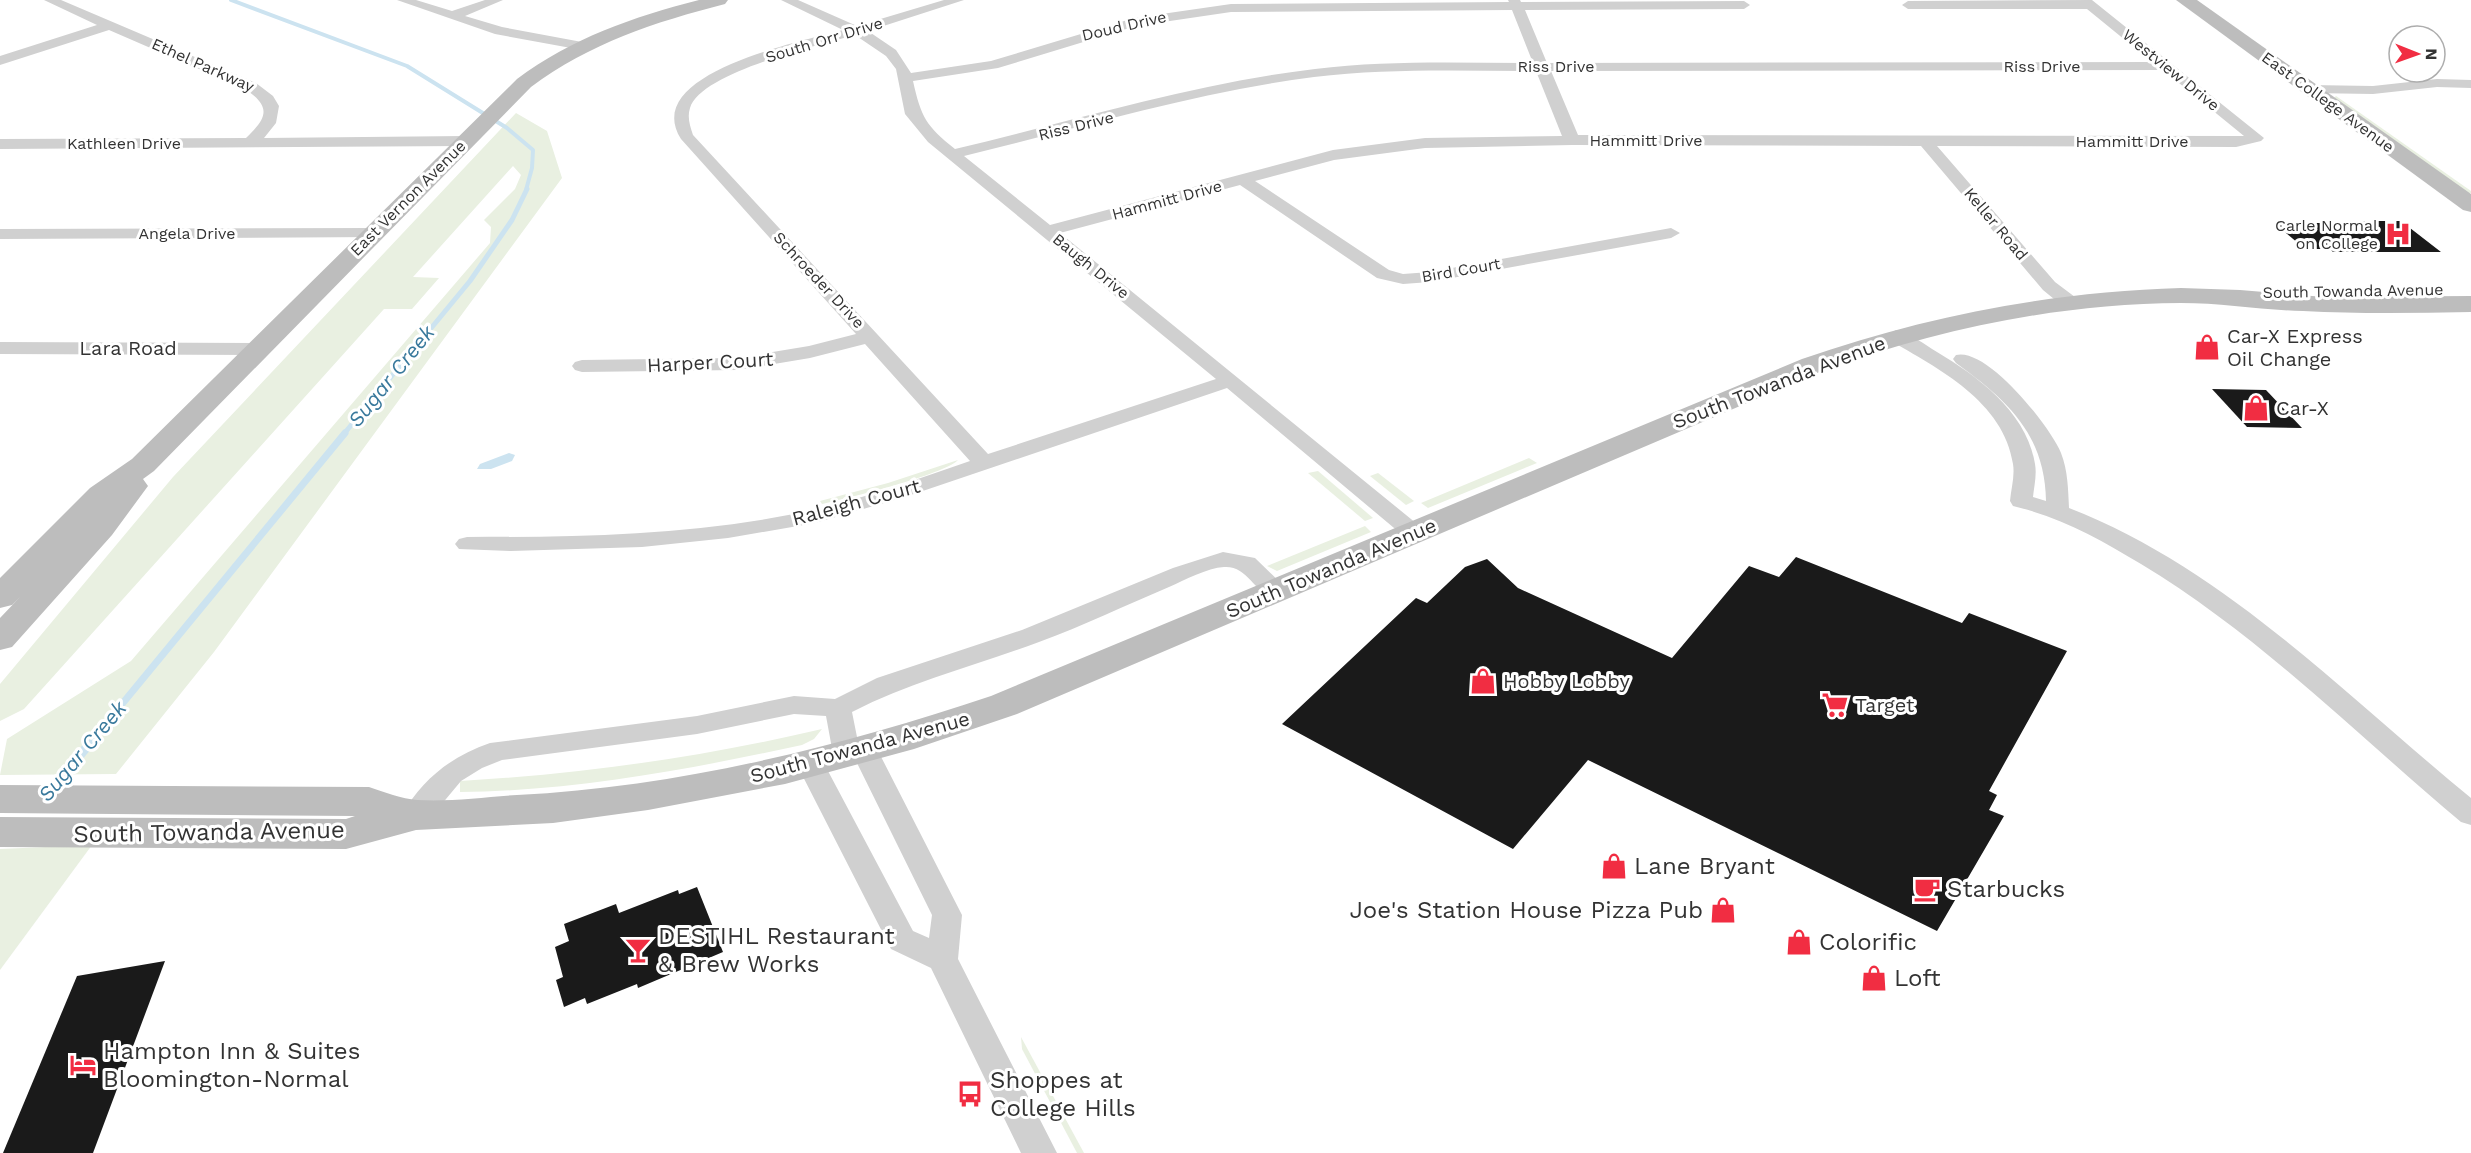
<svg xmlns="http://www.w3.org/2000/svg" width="2471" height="1153" viewBox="0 0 2471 1153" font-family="'Work Sans',sans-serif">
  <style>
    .green { fill: #e9f0e1 }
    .water { fill: #cce3f0 }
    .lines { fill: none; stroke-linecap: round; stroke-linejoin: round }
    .stream-far3 { stroke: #cce3f0; stroke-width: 4 }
    .stream-far2 { stroke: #cce3f0; stroke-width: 5 }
    .stream-far1 { stroke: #cce3f0; stroke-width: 7 }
    .stream { stroke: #cce3f0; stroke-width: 9 }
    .building { fill: #1a1a1a }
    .minor { fill: #d0d0d0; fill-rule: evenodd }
    .secondary { fill: #bdbdbd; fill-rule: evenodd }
    .labels { text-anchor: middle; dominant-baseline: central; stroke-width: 6; stroke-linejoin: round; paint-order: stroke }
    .far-street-label { font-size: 16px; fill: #333; stroke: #fff }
    .far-poi-label { font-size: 16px; fill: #333; stroke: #fff; text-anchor: end }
    .poi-label { font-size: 20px; fill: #333; stroke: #fff; text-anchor: start }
    .street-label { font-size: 20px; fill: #333; stroke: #fff }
    .water-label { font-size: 21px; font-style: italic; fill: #39799c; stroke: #fff }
    .near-street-label { font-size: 24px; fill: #333; stroke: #fff }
    .near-poi-label { font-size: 24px; fill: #333; stroke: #fff; text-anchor: start }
  </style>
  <rect width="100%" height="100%" fill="#fff"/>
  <g class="green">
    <polygon points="2336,96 2471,191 2471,193 2467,193 2334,98"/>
    <polygon points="516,113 547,131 562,178 214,652 116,774 0,775 7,739 131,661 490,243 491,227 484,220 515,189 521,175 513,166 413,277 439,278 412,309 384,309 24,709 0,721 0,684 173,477"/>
    <polygon points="1529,458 1537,463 1428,508 1421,503"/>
    <path d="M958 460C943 475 848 498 822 504L820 501 888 483Z"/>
    <polygon points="1318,471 1373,518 1365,521 1308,473"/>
    <polygon points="1378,473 1414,501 1406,505 1370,476"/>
    <polygon points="1365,526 1371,532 1277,571 1267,566"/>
    <path d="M822 729 814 739 802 745C691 769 575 791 460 792V781C583 774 703 757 822 729Z"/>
    <polygon points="92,845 0,970 0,849"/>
    <polygon points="1021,1037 1084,1153 1077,1153 1022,1049"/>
  </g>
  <polygon class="water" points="509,453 515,455 512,461 491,469 477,469 480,464"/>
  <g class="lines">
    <polyline class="stream-far3" points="231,0 407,66 507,128 533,150 532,168 526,190"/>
    <polyline class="stream-far2" points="343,435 470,281 512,220 527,189"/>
    <polyline class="stream-far1" points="85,749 345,433"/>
    <polyline class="stream" points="50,791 86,748"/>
  </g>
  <g class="building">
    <polygon points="2363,221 2401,221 2441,252 2333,252 2330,249 2305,249 2274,223 2366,223"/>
    <polygon points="2212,389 2266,390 2302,428 2247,427"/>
    <polygon points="1796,557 1962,623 1969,613 2067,651 1989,791 1997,795 1989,810 2004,816 1937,931 1588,760 1513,849 1282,724 1416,598 1427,603 1465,567 1487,559 1518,588 1672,658 1749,566 1779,577"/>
    <polygon points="697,887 723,952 638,988 637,984 587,1004 585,998 564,1007 556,980 563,977 555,947 569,941 564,924 616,904 619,913 678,890 679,894"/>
    <polygon points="165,961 93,1153 3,1153 77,976"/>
  </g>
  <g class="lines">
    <g class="minor">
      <path d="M44 0H61L256 83 273 96 279 106 276 123 264 138 465 136 473 141 465 146 0 149V139L246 138C267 118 272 107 245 89L109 30 0 65V56L97 25Z"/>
      <polygon points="397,0 416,0 452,11 485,0 503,0 465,16 502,27 582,42 589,46 582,50 495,34"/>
      <path d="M781 0H798L857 26 944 0H964L868 31 896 50 911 73 991 61 1134 18 1231 4 1509 2 1508 0H1520L1521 2 1744 1 1750 5 1744 9 1525 10 1547 63 2152 62 2087 9H1908L1902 5 1908 1 2092 0 2264 138 2261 141 2236 147 1937 146 2055 282 2079 300 2081 304 2072 310 2065 308 2043 290 1921 146 1572 145 1425 148 1334 160 1255 181 1389 270 1403 274 1430 272 1671 228 1680 233 1671 238 1430 282 1403 284 1377 278 1240 185 1060 233 1422 528 1426 533 1422 538H1406L1227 388 908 496 815 523 728 538 642 547 511 551 459 549 455 544 459 539 467 537C584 537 703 535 817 509 869 497 920 478 970 461L865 344 810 358 737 370 582 372 575 370 572 366 575 362 582 360 737 358 809 346 856 334 681 139C639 73 804 41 843 30ZM1512 10 1533 63C1460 63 1387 60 1315 69 1195 83 1073 121 955 149 926 126 921 117 913 81L998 68 1136 26 1231 12ZM855 35 886 56 896 69 905 114 928 142 1216 379 988 454 693 135C690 126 687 117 690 108 701 72 820 45 855 35ZM2163 70 2244 136 1578 135 1551 71ZM1536 71 1562 136 1425 138 1333 150 1050 225 964 156C1080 128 1196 92 1314 77 1388 68 1462 71 1536 71Z"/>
      <polygon points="2437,79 2471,80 2471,88 2437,87 2373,94 2310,93 2303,89 2310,85 2373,86"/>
      <polygon points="373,228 382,233 379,237 0,239 0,229"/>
      <path d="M1896 330C1911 334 1924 344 1937 352 1979 377 2027 413 2035 464 2037 475 2034 487 2033 497L2046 501C2045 434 2007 400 1956 363L1953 359 1956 355C1987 347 2050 426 2061 453 2068 471 2068 489 2069 508 2224 568 2345 695 2471 798V825L2461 822C2356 734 2259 635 2141 564 2100 539 2060 517 2013 506L2010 501C2011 489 2015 476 2013 464 2004 402 1938 368 1889 340L1886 336Z"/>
      <polygon points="0,342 257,343 267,349 257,355 0,354"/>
      <path d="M1223 552 1255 558 1285 587 1288 592 1285 597C1257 605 1252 565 1224 567 1207 568 1185 580 1169 587 1126 605 1083 626 1039 642 975 666 913 681 852 712L858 742 864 740 874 743 962 915 958 959 1057 1153H1021L931 968 891 949 796 763 800 756 810 753 820 756 913 931 929 938 932 915 856 761 847 764 837 761 833 754 826 716 794 714 697 734 502 760 482 768 461 781 426 823 416 826 406 823 402 815C422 779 452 756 490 743L697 716 794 696 835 699 877 678 1022 630 1173 568Z"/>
    </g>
    <g class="secondary">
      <path d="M699 0H728L725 4C655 22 590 43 531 87L154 471 143 479 148 486 112 535 12 647 0 650V618L21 596 12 605 0 608V578L90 488 132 459 517 79C572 38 633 17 699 0Z"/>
      <polygon points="2176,0 2197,0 2471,194 2471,212 2463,210"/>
      <path d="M2181 288 2240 290 2324 297 2471 296V312C2415 313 2359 314 2303 311 2262 310 2222 303 2181 303 2057 304 1938 329 1822 371L1017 714 914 749 785 784 648 810 553 823 416 830 346 849 0 847V817L346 819 355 816 0 813V785L369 787C384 792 402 799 417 800 450 802 484 797 517 795 679 787 838 747 991 696L1802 359C1926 316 2050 292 2181 288Z"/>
    </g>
  </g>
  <defs>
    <g id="hospital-bare" transform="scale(2.07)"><path d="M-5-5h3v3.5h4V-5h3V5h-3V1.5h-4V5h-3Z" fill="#f12d42" stroke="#fff" stroke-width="2.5" paint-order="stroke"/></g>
    <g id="shop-bare" transform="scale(2.07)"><path d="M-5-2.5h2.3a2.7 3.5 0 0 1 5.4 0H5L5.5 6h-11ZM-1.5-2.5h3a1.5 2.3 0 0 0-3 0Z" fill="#f12d42" stroke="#fff" stroke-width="2.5" paint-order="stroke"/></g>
    <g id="supermarket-bare" transform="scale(2.07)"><path d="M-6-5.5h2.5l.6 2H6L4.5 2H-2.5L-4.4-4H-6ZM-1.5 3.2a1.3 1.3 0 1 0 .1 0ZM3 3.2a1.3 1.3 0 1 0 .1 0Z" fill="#f12d42" stroke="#fff" stroke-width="2.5" paint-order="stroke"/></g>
    <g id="cafe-bare" transform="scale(2.07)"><path d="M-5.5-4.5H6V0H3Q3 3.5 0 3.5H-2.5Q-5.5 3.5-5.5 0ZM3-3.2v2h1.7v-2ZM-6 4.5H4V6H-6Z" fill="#f12d42" stroke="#fff" stroke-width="2.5" paint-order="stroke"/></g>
    <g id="bar-bare" transform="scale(2.07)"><path d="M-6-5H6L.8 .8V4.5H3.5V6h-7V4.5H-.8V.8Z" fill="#f12d42" stroke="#fff" stroke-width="2.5" paint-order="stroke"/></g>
    <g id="hotel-bare" transform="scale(2.07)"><path d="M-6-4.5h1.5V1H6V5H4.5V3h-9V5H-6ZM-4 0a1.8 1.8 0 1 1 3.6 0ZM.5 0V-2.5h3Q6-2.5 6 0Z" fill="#f12d42" stroke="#fff" stroke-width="2.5" paint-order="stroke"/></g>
    <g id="bus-bare" transform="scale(2.07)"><path d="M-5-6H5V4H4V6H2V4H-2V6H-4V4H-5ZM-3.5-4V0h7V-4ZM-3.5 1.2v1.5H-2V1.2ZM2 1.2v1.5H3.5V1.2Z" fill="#f12d42" stroke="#fff" stroke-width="2.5" paint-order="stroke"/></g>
  </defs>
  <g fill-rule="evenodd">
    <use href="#hospital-bare" x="2398" y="234"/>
    <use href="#shop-bare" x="2207" y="347"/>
    <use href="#shop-bare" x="2256" y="408"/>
    <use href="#shop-bare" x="1483" y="681"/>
    <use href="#supermarket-bare" x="1835" y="705"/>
    <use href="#shop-bare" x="1614" y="866"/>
    <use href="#cafe-bare" x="1927" y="889"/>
    <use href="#shop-bare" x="1723" y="910"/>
    <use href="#shop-bare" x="1799" y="942"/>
    <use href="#bar-bare" x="638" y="950"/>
    <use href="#shop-bare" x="1874" y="978"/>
    <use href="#hotel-bare" x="83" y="1065"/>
    <use href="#bus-bare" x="970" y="1094"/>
  </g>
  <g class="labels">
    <g class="far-street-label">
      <text transform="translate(1124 26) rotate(-13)">Doud Drive</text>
      <text transform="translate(824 40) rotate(-17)">South Orr Drive</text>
      <text transform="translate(203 65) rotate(24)">Ethel Parkway</text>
      <text x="1556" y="66">Riss Drive</text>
      <text x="2042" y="66">Riss Drive</text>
      <text transform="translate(2171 70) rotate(39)">Westview Drive</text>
      <text transform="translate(2328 102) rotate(36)">East College Avenue</text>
      <text transform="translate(1076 126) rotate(-14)">Riss Drive</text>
      <text x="1646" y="140">Hammitt Drive</text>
      <text x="2132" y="141">Hammitt Drive</text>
      <text x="124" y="143">Kathleen Drive</text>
      <text transform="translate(408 198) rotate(-45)">East Vernon Avenue</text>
      <text transform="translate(1167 200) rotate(-15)">Hammitt Drive</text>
      <text transform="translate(1996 224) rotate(50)">Keller Road</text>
      <text x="187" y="233">Angela Drive</text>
      <text transform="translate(1091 266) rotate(39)">Baugh Drive</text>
      <text transform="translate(1461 270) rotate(-10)">Bird Court</text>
      <text transform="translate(819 280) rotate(47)">Schroeder Drive</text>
      <text transform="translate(2353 291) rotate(-1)">South Towanda Avenue</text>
    </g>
    <g class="far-poi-label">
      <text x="2378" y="225">Carle Normal<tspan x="2378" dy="18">on College</tspan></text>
    </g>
    <g class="poi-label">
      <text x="2227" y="336">Car-X Express<tspan x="2227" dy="23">Oil Change</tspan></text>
      <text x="2276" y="408">Car-X</text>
      <text x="1503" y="681">Hobby Lobby</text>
      <text x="1855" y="705">Target</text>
    </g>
    <g class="street-label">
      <text x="128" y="348">Lara Road</text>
      <text transform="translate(710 362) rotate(-3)">Harper Court</text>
      <text transform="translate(1779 382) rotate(-21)">South Towanda Avenue</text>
      <text transform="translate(856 502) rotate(-15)">Raleigh Court</text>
      <text transform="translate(1331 568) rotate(-23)">South Towanda Avenue</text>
      <text transform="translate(860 747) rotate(-15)">South Towanda Avenue</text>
    </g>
    <g class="water-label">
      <text transform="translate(391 376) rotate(-51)">Sugar Creek</text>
      <text transform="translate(82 751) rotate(-50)">Sugar Creek</text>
    </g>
    <g class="near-street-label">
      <text transform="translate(209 832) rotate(-1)">South Towanda Avenue</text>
    </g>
    <g class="near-poi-label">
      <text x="1634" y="866">Lane Bryant</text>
      <text x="1947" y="889">Starbucks</text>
      <text x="1703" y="910" text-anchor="end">Joe's Station House Pizza Pub</text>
      <text x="658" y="936">DESTIHL Restaurant<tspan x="658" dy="28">&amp; Brew Works</tspan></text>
      <text x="1819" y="942">Colorific</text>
      <text x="1894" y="978">Loft</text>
      <text x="103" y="1051">Hampton Inn &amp; Suites<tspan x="103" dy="28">Bloomington-Normal</tspan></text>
      <text x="990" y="1080">Shoppes at<tspan x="990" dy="28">College Hills</tspan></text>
    </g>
  </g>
  <g transform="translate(2417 54) rotate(91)"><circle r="28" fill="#ffffff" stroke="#adadad" stroke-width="1.5"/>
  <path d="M0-4.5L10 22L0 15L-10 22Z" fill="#f12d42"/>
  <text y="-9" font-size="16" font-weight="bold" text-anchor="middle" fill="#333333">N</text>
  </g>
</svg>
